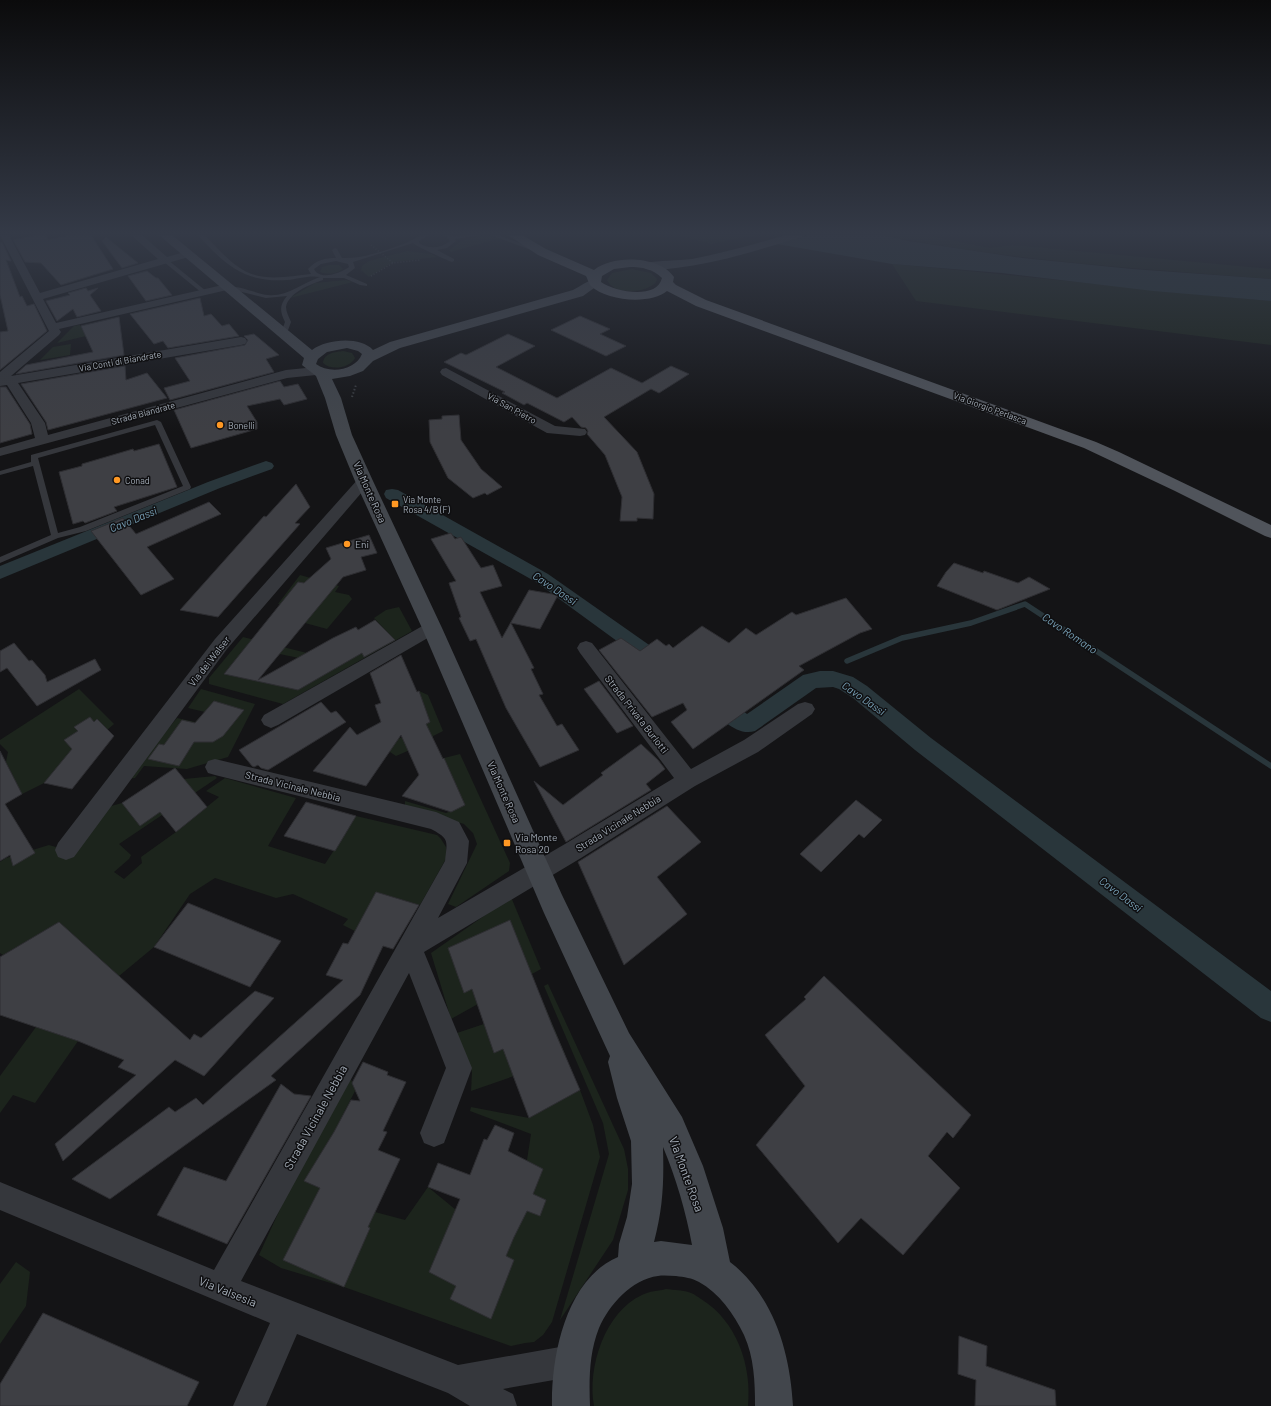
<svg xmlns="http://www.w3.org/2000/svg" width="1271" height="1406" viewBox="0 0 1271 1406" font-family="Barlow,sans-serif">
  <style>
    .green { fill: #1c241c }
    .water { fill: #29363b }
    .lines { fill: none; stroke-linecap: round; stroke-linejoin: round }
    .stream { stroke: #29363b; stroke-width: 5.5 }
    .canal { fill: #29363b; fill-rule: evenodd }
    .building { fill: #3e3f44; stroke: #2e2e32 }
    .path-far1 { stroke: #3b3e43; stroke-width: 1.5; stroke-dasharray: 1 2; stroke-linecap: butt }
    .path { stroke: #3b3e43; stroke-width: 2; stroke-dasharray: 1.5 2; stroke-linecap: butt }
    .service { fill: #35373c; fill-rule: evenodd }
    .minor { fill: #35373c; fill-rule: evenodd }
    .secondary { fill: #42464c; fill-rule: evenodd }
    .primary { fill: #50545b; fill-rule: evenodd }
    .path-bridge { stroke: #3b3e43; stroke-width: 1.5; stroke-dasharray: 1 2; stroke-linecap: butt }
    .poi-dot { fill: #ff9823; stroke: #0f0f11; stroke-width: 1.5 }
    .labels { text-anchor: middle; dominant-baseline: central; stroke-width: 3; stroke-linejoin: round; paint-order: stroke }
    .far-street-label { font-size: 9px; fill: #a4adb8; stroke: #0f0f11 }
    .far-poi-label { font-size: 9px; fill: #a4adb8; stroke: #0f0f11; text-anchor: start }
    .street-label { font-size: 10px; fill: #a4adb8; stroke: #0f0f11 }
    .poi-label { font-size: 10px; fill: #a4adb8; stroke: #0f0f11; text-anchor: start }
    .water-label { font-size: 11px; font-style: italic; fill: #78a1b7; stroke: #0f0f11 }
    .near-street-label { font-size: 12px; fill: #a4adb8; stroke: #0f0f11 }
  </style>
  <rect width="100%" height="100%" fill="#141416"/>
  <g class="green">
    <polygon points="678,235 756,235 711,244"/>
    <path d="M883 235H924L990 248 1012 245 1271 269V279C1172 271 1074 265 976 251 945 246 914 242 883 235Z"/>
    <polygon points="483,236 500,238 451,252 449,250 463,240"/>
    <polygon points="407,251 431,254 437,257 395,262 390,264 369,277 361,270 362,266 369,261"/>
    <path d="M892 264C1019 275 1145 290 1271 301V345L916 301Z"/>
    <path d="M329 265H339L343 269C337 274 328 275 320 272L322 267Z"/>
    <path d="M632 269 651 273 657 279 656 282C647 293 614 296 607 280L612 273Z"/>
    <polygon points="346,280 353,282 290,298 315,283"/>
    <polygon points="80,325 86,336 57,343 74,326"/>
    <polygon points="71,344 70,355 40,360 53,347"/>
    <path d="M343 351 352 353 355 358C350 368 331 371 323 363 324 353 335 352 343 351Z"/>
    <polygon points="300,575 339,586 335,592 349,595 352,599 327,629 305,623 332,589 298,582 280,604 278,604"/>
    <polygon points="399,607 412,631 283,704 209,684 209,678 243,637 307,653 299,658 246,647 224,674 298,690 391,636 374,618 386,610"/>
    <polygon points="79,689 114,724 44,783 22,794 6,762 8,752 0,744 0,740"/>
    <polygon points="201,689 255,704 228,757 187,769 144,766 135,778 126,779 177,718 195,722 205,712 188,708"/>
    <polygon points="419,691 428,695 443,731 433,736 433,740 396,756 390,752 381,737 394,740 421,731 420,726 430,722"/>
    <polygon points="460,754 510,863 509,871 456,907 448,904 477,844 473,833 464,824 405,807 405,801 446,813 465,805 444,758"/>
    <polygon points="215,776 217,778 119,844 131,855 129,859 114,872 124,879 142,863 141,857 176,832 219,797 206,791 225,778 296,798 268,846 325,864 356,816 437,835 441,839 446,847 447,857 420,905 376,892 361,934 343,925 348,919 293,894 276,898 215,878 190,894 154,947 119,976 59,922 3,955 0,953 0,862 6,858 49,845 66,850 97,810 122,803 184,779"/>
    <polygon points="511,897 541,969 451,1019 431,953"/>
    <polygon points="548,984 624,1149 628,1169 628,1190 613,1240 560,1320 609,1154 603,1123 544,986"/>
    <polygon points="544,1004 565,1054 537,1068 471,1091 472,1072 457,1033"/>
    <polygon points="36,1027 78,1041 35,1103 13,1095 0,1113 0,1076"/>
    <polygon points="349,1059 351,1079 355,1091 334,1132 304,1181 375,1212 405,1220 428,1187 456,1210 527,1160 531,1134 470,1111 471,1107 529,1118 580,1090 593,1125 600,1157 552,1322 543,1335 534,1342 525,1343 511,1346 344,1287 281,1268 259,1255"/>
    <polygon points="16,1262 30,1272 26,1306 0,1344 0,1284"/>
    <path d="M666 1289C674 1290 684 1290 691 1293 694 1294 698 1297 701 1299 737 1321 752 1366 748 1406H594C587 1367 605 1312 642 1295 649 1291 659 1291 666 1289Z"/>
  </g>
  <polygon class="water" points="810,235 883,235 908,241 1022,258 1132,269 1271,279 1271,301 1153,291 1002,273 892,264 777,244"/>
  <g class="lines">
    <polyline class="stream" points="847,661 902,638 971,623 1025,604 1271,766"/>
    <g class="canal">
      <polygon points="266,461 272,463 274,466 272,469 220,488 0,579 0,566 208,482"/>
      <polygon points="392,489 398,490 548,574 672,661 675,666 672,671 665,674 658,671 536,582 386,498 384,494 386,490"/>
      <path d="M820 671H833L853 677 867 686 931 738 1271 991V1022L1261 1018 915 750 853 698 839 689 833 687 816 688 755 731C737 737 720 717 707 707L704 701 707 695C722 690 735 705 747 714L803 675Z"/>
    </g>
  </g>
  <g class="building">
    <polygon points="38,235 46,235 48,240 70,235 91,235 113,269 61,285 41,263 25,262 13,240"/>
    <polygon points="106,237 138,263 122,268 102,241"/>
    <polygon points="2,242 11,261 6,260 20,297 22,296 27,306 34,304 47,331 0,370 0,332 8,331 0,295 0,243"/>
    <polygon points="147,271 156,278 158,278 172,295 146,301 128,276"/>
    <polygon points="86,288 88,291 98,288 90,295 101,311 77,317 73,309 57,321 46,301 70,295 68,293"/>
    <polygon points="200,298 204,316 211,314 222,326 229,324 239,336 168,348 163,341 154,344 130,314"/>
    <polygon points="580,316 610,329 600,334 626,346 606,356 551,330"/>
    <polygon points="119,317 124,355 16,374 26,365 93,352 81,326"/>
    <polygon points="254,334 279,355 266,359 274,372 170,400 164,388 190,381 175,358 245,345 248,340 244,336"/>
    <polygon points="508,334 535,346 496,367 557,398 611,368 642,383 671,366 689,374 659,393 651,389 604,417 637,452 654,494 653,519 637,518 637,521 620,521 622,497 605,455 587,434 588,431 586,428 581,427 572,417 564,422 527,403 524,405 502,393 505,392 444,362 461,353 466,355"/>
    <polygon points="125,366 126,380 147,373 167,398 48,430 46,422 21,384"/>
    <polygon points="280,381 284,387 298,384 307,399 284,405 280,399 247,406 257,422 257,429 191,448 174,410"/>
    <polygon points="0,387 6,387 30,424 32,434 0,443"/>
    <polygon points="459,415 461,440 481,469 502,487 487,495 485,493 473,498 448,478 430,442 429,420 442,419 442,416"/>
    <polygon points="159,444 177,487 114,507 117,511 85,523 83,521 73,524 59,472 82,466 82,464 133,449 134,451"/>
    <polygon points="296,484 310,507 295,523 300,524 218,617 180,610 264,516 266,517"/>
    <polygon points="209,502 221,514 147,547 174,579 141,595 91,531 123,518 136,534"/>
    <polygon points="451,533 455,539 461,537 481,568 493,565 502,586 480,592 502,638 529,590 558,595 540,629 511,623 534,668 531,669 543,694 539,695 557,726 562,724 579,750 540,767 506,708 476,639 470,641 459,618 461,617 449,583 456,581 431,539"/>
    <polygon points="369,535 377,553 361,557 366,570 343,577 258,680 333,638 356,627 358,630 375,620 395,640 364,657 362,653 298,690 224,674 298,582 304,583 331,559 326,548"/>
    <polygon points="954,563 983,573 984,571 1018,583 1029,577 1050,589 997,610 937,586 946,572"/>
    <polygon points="846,598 872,629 860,633 799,666 804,670 693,749 671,722 687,710 683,703 652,717 599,650 621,638 640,651 657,639 666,646 669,644 673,648 702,626 729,643 746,628 756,635 792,612 796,615"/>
    <polygon points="14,643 29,661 32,660 45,675 47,682 95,659 101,670 37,706 7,668 0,672 0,651"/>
    <polygon points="401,655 417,692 419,691 430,722 426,724 443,759 444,758 465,805 451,812 402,796 419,775 401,735 366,786 313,771 350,727 357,735 381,722 375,705 381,703 370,673"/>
    <polygon points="599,681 633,726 617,733 584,689"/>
    <polygon points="214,701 244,710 223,736 213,742 194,742 179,766 148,759 159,744 164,745 182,720 195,723"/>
    <polygon points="321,702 331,713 336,711 346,722 268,770 261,768 258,765 254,767 252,766 239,750"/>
    <polygon points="90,717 94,722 97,719 114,736 72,789 44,783 72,749 64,740 78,731 74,727"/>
    <polygon points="641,744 658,760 665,769 646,784 651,790 566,842 534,781 563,805 603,775 601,773"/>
    <polygon points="0,751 22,794 5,804 35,853 13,866 10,855 0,861"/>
    <polygon points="175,768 207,807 176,832 160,812 140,826 122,803"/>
    <polygon points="856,800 882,820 864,838 859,834 821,872 800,854"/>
    <polygon points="306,802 356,816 335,851 284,836"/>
    <polygon points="667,806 701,842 657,877 687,914 624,965 578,862"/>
    <polygon points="376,892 419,905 393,949 383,946 360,995 271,1076 276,1080 110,1199 72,1179 169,1107 175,1112 196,1098 203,1105 343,980 326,975 343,943 348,944"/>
    <polygon points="188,903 281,941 250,987 154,947"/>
    <polygon points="510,920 552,1025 580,1090 529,1118 503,1049 494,1053 472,989 464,993 448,948"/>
    <polygon points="59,922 190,1040 194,1034 201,1038 255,991 274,998 204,1076 175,1060 63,1161 55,1144 136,1075 118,1067 124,1060 78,1041 0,1015 0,957"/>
    <polygon points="824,976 971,1115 953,1138 947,1132 928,1156 960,1188 903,1255 861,1218 838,1243 756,1145 805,1086 765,1035 806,999 804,997"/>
    <polygon points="363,1062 388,1072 387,1075 406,1082 383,1131 387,1132 378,1150 400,1159 368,1227 370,1228 344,1287 283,1260 320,1188 304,1181 334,1132 351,1100 360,1101 352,1083"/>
    <polygon points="281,1084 294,1094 311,1096 227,1244 157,1215 184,1167 226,1181"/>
    <polygon points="495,1125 514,1133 508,1151 543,1169 533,1194 546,1200 540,1216 527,1211 514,1237 506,1256 514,1260 491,1319 450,1299 456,1286 429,1272 460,1199 428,1187 438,1163 470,1175 484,1139 487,1140"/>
    <polygon points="43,1313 199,1382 187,1406 0,1406 0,1384"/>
    <polygon points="959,1336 987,1346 986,1366 1055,1390 1056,1406 975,1406 976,1380 958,1374"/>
  </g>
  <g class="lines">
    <g class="path-far1">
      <polyline points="380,235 386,239"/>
      <polyline points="371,276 393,263 420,260"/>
    </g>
    <polyline class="path" points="352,397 356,385"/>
    <g class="service">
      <path d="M198 235H204C218 248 231 265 249 273 268 281 291 276 311 274L308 269C316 260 325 258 336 258L332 250 335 248 337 249 342 258C362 259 384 251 403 244 412 241 419 234 429 235L419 241V243C429 250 441 248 450 241L445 235 453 236 481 235 455 239 456 241 447 248 437 250 454 259V261L452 262C446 260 416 246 413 243L353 262 355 268 346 275 367 284V286L360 285 344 278H323V280C311 284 288 293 286 307 286 312 289 317 291 322L287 333 284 335 281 333 285 322C280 312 279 305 287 296L266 298 226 288C234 283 257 294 268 295 287 297 302 283 320 277 310 275 297 279 287 280 245 283 225 265 198 235ZM336 261 348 264 349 267C341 273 320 281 314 269L321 264Z"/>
      <polygon points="491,235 498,235 536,249 531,250"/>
      <polygon points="164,260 168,260 206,291 206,293 202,293 164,262"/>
      <path d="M157 420 161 422 191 487 190 489 86 531 58 538 0 563V557L51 535 33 466 0 475V471L31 462V455ZM155 425 183 486 80 527 58 533 38 458Z"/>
    </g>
    <g class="minor">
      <polygon points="0,235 9,235 40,293 158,259 131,235 142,235 167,257 188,251 193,254 192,256 43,299 56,323 227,284 232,287 227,290 59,329 61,332 59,335 11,376 241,337 245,338 247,341 245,344 241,345 18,383 45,423 48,435 286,370 316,367 320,368 322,371 320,374 316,375 287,378 0,456 0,448 35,438 31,423 7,385 0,386 0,372 49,331"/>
      <polygon points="446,368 555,426 585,429 587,432 585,435 580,436 547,433 442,375 440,372 442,369"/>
      <polygon points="364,477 369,478 371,481 369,484 227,649 74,857 66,860 58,857 55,850 58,843 215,639 359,478"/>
      <polygon points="432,622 438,624 441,628 438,632 278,725 271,728 264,725 261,720 264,715 426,624"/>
      <path d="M586 641 592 643 691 769 744 740 798 704 805 702 812 704 815 709 812 714 758 752 695 786 581 858 424 952 472 1068 444 1143 434 1147 424 1143 420 1133 446 1068 409 973 241 1281 458 1365 571 1345 582 1350 587 1361 582 1372 571 1377 503 1389 513 1394 517 1406H470L448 1393 297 1334 266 1406H233L270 1323 0 1210V1182L214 1270 445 861C447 841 450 839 431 829L215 775 208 773 205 767 208 761 215 759 436 812 459 822 469 841 467 863 438 918 565 844 674 778 580 653 577 648 580 643Z"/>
    </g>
    <g class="secondary">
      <path d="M159 235H172L312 350C327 339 360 336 373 350L390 342 573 290C581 286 590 278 599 280L601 283 583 296 400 348 373 361 363 371 350 376 332 379 341 398 352 435 373 481 442 628 562 895 629 1033 682 1117 703 1166 723 1228 730 1262C774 1296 790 1352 793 1406H755C755 1382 754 1357 744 1335 734 1314 719 1293 699 1282 692 1278 684 1277 676 1276 670 1276 664 1275 658 1276 632 1279 609 1305 599 1328 589 1353 589 1380 590 1406H552C551 1356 566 1279 618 1257L619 1244 627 1217 632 1184 631 1141 617 1098 608 1062 610 1056 544 913 422 628 355 481 336 435 325 398 316 376 302 365 304 358ZM347 348 358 351 362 354C355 371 329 374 316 364L318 359 327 352ZM663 1147C676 1178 686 1212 692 1245L661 1241 654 1242C663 1208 664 1183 663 1147Z"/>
      <path d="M786 235H804L802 237C761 249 719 263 676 268 667 269 655 271 646 269L644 266 646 263C660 260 677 261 692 259 724 253 755 244 786 235Z"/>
    </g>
    <path class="primary" d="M508 235H522L546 249 594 270C613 254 660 256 674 277L673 282 676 285 706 300 1096 442 1119 452 1271 525V538L1265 536 1175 491 1084 448 696 306 667 291C651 305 606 301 591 286 588 283 588 279 586 276L538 255ZM630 267C642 267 653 269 662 278 657 300 615 292 601 282L602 276 614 269Z"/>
    <polyline class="path-bridge" points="371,245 393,263"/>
  </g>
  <linearGradient id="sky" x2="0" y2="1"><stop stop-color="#0b0b0c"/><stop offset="0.54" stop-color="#343a47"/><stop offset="1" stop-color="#343a47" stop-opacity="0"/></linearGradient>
  <rect width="1271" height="432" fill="url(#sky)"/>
  <g class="poi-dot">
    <circle cx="220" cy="425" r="4"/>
    <circle cx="117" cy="480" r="4"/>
    <rect x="391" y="500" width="8" height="8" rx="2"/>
    <circle cx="347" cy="544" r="4"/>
    <rect x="503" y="839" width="8" height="8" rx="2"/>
  </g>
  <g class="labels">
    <g class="far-street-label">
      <text transform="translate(120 361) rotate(-10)">Via Conti di Biandrate</text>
      <text transform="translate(512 408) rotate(29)">Via San Pietro</text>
      <text transform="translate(990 408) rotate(20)">Via Giorgio Perlasca</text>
      <text transform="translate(143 413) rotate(-15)">Strada Biandrate</text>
    </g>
    <g class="far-poi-label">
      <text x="228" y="425">Bonelli</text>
      <text x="125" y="480">Conad</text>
      <text x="403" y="499">Via Monte<tspan x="403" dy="10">Rosa 4/B (F)</tspan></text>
    </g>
    <g class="street-label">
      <text transform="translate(370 492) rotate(66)">Via Monte Rosa</text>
      <text transform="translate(209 661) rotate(-52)">Via dei Walser</text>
      <text transform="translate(637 714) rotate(52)">Strada Privata Burlotti</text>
      <text transform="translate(293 786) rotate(14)">Strada Vicinale Nebbia</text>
      <text transform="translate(504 792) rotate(66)">Via Monte Rosa</text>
      <text transform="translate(618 823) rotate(-32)">Strada Vicinale Nebbia</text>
    </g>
    <g class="poi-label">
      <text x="355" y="544">Eni</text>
      <text x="515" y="837">Via Monte<tspan x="515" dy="12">Rosa 20</tspan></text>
    </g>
    <g class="water-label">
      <text transform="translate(133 519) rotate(-22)">Cavo Dassi</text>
      <text transform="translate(555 588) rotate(34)">Cavo Dassi</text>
      <text transform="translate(1070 633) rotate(34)">Cavo Romano</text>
      <text transform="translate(864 698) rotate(35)">Cavo Dassi</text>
      <text transform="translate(1121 894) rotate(37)">Cavo Dassi</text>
    </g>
    <g class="near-street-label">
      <text transform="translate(315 1117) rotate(-61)">Strada Vicinale Nebbia</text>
      <text transform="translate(687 1174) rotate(70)">Via Monte Rosa</text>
      <text transform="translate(228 1291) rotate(22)">Via Valsesia</text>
    </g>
  </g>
</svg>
